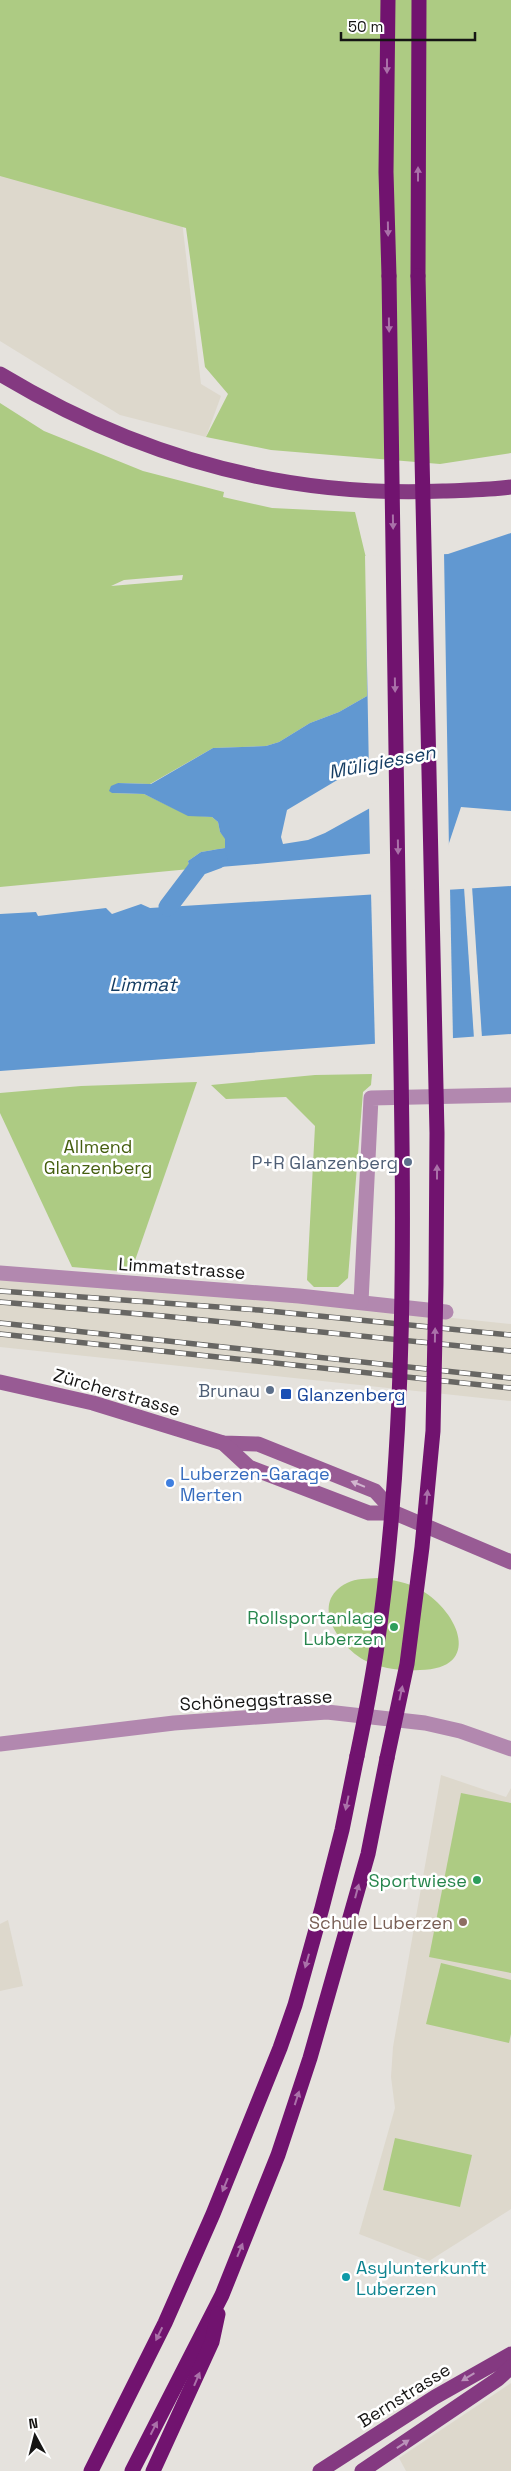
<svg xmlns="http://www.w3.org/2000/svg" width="511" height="2471" viewBox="0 0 511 2471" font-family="'Space Grotesk',sans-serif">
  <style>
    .built { fill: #ddd8cc }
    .green { fill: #adcb83; fill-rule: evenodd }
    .water { fill: #6198d1; fill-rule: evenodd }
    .pier { fill: #e5e2dd }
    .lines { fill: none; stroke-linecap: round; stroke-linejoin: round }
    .canal { stroke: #6198d1; stroke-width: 19 }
    .street { stroke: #b288af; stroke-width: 15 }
    .secondary { stroke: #985b94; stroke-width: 15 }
    .primary { stroke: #843981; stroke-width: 15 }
    .highway { stroke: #71136f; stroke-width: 15 }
    .rail-casing { stroke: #676663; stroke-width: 5.5 }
    .rail { stroke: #fff; stroke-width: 4; stroke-dasharray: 11; stroke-linecap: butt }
    .highway-bridge { stroke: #71136f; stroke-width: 15 }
    .oneway { fill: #aa71a9 }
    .oneway2 { fill: #d1b5cf }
    .oneway3 { fill: #bb92ba }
    .service-dot { fill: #5c6f8a; stroke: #fff; stroke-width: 2 }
    .transit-dot { fill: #1a4fb4; stroke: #fff; stroke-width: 2 }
    .shop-dot { fill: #3f7fe0; stroke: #fff; stroke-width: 2 }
    .leisure-dot { fill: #2e9e5b; stroke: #fff; stroke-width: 2 }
    .education-dot { fill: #8d6e63; stroke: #fff; stroke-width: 2 }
    .culture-dot { fill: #0f9aa8; stroke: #fff; stroke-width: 2 }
    .labels { text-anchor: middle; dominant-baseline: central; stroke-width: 5; stroke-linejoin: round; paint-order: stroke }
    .park-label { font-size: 18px; fill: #455f10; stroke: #fff }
    .service-label { font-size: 18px; fill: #4e5e75; stroke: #fff; text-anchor: end }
    .street-label { font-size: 18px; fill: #161514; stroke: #fff }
    .transit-label { font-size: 18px; fill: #164399; stroke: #fff; text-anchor: start }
    .shop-label { font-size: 18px; fill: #366cbe; stroke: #fff; text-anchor: start }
    .leisure-label { font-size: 18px; fill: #27864d; stroke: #fff; text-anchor: end }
    .education-label { font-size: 18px; fill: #785e54; stroke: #fff; text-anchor: end }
    .culture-label { font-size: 18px; fill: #0d838f; stroke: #fff; text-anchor: start }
    .water-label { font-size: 19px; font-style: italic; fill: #153d63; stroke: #fff }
  </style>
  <rect width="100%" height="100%" fill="#e5e2dd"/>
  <g class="built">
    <polygon points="0,175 182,221 201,384 221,396 206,437 120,415 0,341"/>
    <polygon points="0,1279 329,1305 511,1324 511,1401 0,1347"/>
    <polygon points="441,1775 506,1797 511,1788 511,2209 429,2261 359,2234 395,2108 391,2077 393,2047"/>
    <polygon points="8,1920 23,1986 0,1991 0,1924"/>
    <polygon points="511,2383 511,2471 406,2471 399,2458"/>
  </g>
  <g class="green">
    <polygon points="0,0 511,0 511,453 440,464 271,450 206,437 228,394 205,367 186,228 0,176"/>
    <path d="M0 403 44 431 143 471 224 492 223 497 272 508 355 512 366 558 367 696 339 712 310 723 279 742 266 746 213 748 150 784 118 783 112 793 144 794 188 815 212 817 218 822 220 832 225 838V848L201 852 188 861 190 869 0 887ZM183 575 182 580 111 586 124 580Z"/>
    <polygon points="372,1074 371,1085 363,1092 348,1278 338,1287 314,1287 307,1280 315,1126 286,1097 226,1099 211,1085 315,1075"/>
    <polygon points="197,1082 131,1272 72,1267 0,1113 0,1093 81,1086"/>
    <path d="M377 1578C392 1580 408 1582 421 1590 459 1612 483 1669 420 1670 402 1671 381 1669 364 1660 338 1645 309 1602 347 1583 356 1578 368 1579 377 1578Z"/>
    <polygon points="461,1793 511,1803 511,1973 429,1957"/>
    <polygon points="441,1963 511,1980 511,2034 509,2043 426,2024"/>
    <polygon points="395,2138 472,2155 460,2207 383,2190"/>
  </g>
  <g class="water">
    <path d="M511 533V811L461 807 447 849C361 852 276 864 190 869L188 861 201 852 225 848V839L220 832 218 822 212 817 188 816 144 794 112 793 109 791 111 786 118 783 151 784 213 748 266 746 279 742 310 723 339 712 367 696 366 558 448 554ZM404 768 405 799 381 802 325 833 308 840 283 844 281 837 287 810 349 773Z"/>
    <polygon points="511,886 511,1034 0,1071 0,914 36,912 38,916 106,908 112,914 141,904 150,908"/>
  </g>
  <g class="pier">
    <polygon points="444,552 449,850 370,855 369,805 380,800 403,797 402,770 369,774 365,556"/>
    <polygon points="472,886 482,1038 474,1039 464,887"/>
    <polygon points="450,888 453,1040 375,1045 371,892"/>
  </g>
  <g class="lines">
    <polyline class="canal" points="168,907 199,866 218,859"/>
    <g class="street">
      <polyline points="0,1273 299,1296 446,1312"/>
      <polyline points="361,1302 371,1098 511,1095"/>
      <polyline points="0,1744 174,1723 327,1712 425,1723 460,1731 511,1749"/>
    </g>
    <g class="secondary">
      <polyline points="0,1382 93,1403 223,1443 258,1444 375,1491 395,1513"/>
      <polyline points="223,1443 249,1467 369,1513 395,1513 511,1562"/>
    </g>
    <g class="primary">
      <path d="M0 374C136 456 285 498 443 491 466 490 489 490 511 487"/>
      <polyline points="320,2471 435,2397 511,2354"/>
      <polyline points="362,2471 498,2379 511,2367"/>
    </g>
    <g class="highway">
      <polyline points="388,0 386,172 389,276"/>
      <polyline points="418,276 419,0"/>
      <polyline points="91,2471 165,2323 213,2214 280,2048 295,2005 322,1908 342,1830 357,1756"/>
      <polyline points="132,2471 222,2295 278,2155 310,2058 368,1854 387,1758"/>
      <polyline points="153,2471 212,2342 218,2314"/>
    </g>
    <g class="rail-casing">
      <g id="rail">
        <polyline points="0,1291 259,1310 511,1335"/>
        <polyline points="0,1302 163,1316 511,1351"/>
        <polyline points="0,1323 511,1378"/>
        <polyline points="0,1334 511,1388"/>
      </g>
    </g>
    <use href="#rail" class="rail"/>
    <g class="highway-bridge">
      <path d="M357 1756C364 1722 371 1687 376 1653 410 1422 403 1187 399 954 396 728 392 502 389 276"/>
      <polyline points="387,1758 407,1664 422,1547 433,1431 436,1284 437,1133 418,276"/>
    </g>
  </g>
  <defs><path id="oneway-solid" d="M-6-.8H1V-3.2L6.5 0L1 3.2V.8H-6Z" transform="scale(1.25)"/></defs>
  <g class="oneway">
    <use href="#oneway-solid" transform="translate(387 66) rotate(90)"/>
    <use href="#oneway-solid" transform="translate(418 174) rotate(-90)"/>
    <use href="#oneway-solid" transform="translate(388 229) rotate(89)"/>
    <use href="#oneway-solid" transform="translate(389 325) rotate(89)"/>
    <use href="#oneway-solid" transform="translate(393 522) rotate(89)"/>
    <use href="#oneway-solid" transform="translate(395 685) rotate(89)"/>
    <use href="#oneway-solid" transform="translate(398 847) rotate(89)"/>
    <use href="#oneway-solid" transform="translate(437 1172) rotate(-90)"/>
    <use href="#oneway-solid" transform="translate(435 1335) rotate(-89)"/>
    <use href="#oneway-solid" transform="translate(427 1497) rotate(-85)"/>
    <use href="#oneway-solid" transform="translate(401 1693) rotate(-78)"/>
    <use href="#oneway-solid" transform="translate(347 1803) rotate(102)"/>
    <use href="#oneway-solid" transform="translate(357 1891) rotate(-75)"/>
    <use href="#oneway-solid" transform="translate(307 1961) rotate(106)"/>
    <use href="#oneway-solid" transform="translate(297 2098) rotate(-72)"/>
    <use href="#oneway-solid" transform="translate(225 2185) rotate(112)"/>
    <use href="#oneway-solid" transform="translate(240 2250) rotate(-68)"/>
    <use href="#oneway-solid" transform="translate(159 2334) rotate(116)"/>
    <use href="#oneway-solid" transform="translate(197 2379) rotate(-67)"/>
    <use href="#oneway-solid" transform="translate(154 2428) rotate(-63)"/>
  </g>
  <use class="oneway2" href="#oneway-solid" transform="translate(358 1484) rotate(-158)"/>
  <g class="oneway3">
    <use href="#oneway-solid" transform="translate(468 2377) rotate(149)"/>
    <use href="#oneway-solid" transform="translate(403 2444) rotate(-34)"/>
  </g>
  <g class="service-dot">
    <circle cx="408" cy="1162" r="5"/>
    <circle cx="270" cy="1390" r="5"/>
  </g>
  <rect class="transit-dot" x="280" y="1388" width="12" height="12" rx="2.5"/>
  <circle class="shop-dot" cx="170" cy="1483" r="5"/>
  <g class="leisure-dot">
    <circle cx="394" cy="1627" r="5"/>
    <circle cx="477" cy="1880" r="5"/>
  </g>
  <circle class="education-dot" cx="463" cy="1922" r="5"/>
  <circle class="culture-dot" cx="346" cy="2277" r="5"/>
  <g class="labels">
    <g class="park-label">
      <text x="98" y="1146">Allmend<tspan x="98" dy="21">Glanzenberg</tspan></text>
    </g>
    <g class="service-label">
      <text x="398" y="1162">P+R Glanzenberg</text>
      <text x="260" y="1390">Brunau</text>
    </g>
    <g class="street-label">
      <text transform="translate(182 1268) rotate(4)">Limmatstrasse</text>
      <text transform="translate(117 1392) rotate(16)">Zürcherstrasse</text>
      <text transform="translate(256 1700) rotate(-3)">Schöneggstrasse</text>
      <text transform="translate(404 2395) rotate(-32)">Bernstrasse</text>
    </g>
    <g class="transit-label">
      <text x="297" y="1394">Glanzenberg</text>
    </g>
    <g class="shop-label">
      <text x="180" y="1473">Luberzen-Garage<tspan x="180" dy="21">Merten</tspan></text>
    </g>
    <g class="leisure-label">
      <text x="384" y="1617">Rollsportanlage<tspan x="384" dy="21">Luberzen</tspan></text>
      <text x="467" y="1880">Sportwiese</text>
    </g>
    <g class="education-label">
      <text x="453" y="1922">Schule Luberzen</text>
    </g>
    <g class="culture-label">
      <text x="356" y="2267">Asylunterkunft<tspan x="356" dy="21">Luberzen</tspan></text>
    </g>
    <g class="water-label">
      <text transform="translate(382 762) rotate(-11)">Müligiessen</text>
      <text x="143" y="984">Limmat</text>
    </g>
  </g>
  <g transform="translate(35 2436) rotate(353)" stroke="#ffffff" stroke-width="4" paint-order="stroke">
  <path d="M0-4L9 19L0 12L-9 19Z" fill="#161514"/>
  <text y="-8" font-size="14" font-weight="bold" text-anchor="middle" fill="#161514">N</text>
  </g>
  <path d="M341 32v8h134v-8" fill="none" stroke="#161514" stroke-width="2.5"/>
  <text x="348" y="32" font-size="15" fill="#161514" stroke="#ffffff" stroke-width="4" paint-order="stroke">50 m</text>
</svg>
